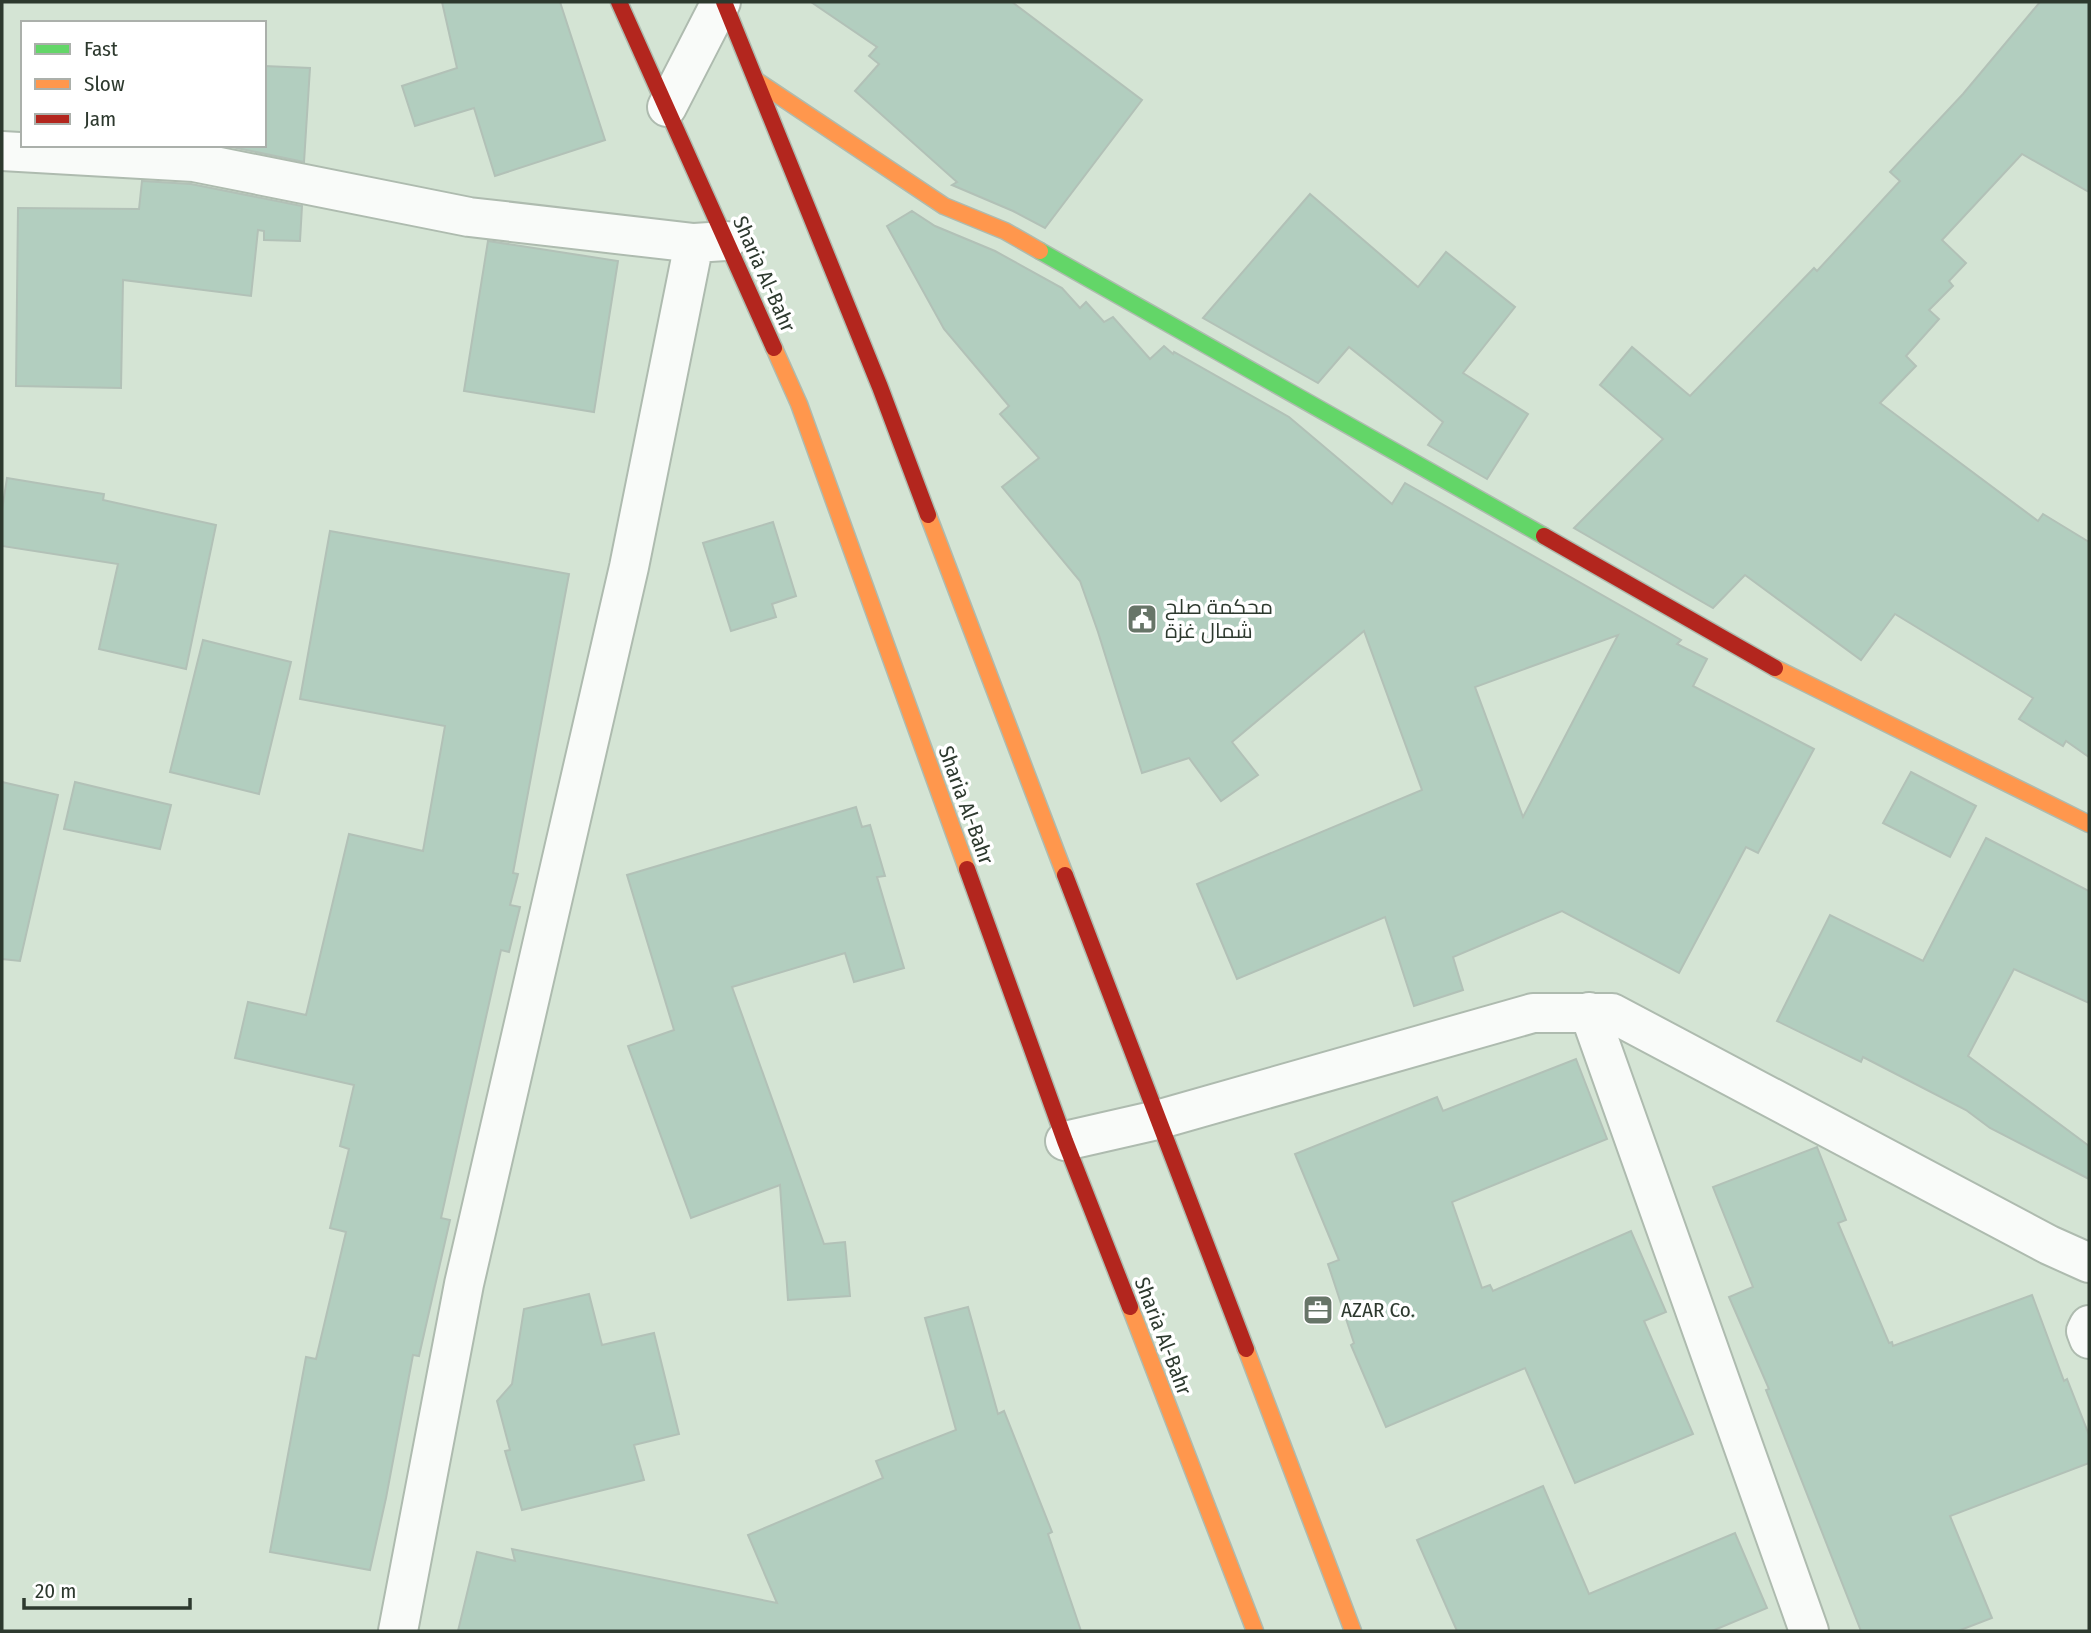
<svg xmlns="http://www.w3.org/2000/svg" width="2091" height="1633" viewBox="0 0 2091 1633" font-family="'Fira Sans Condensed',Cairo,sans-serif">
  <style>
    .building { fill: #b2cebf; stroke: #b2c1b7; stroke-width: 2; fill-rule: evenodd }
    .lines { fill: none; stroke-linecap: round; stroke-linejoin: round }
    .street-casing { stroke: #aebbaf; stroke-width: 42 }
    .fast-casing { stroke: #aebbaf; stroke-width: 19 }
    .slow-casing { stroke: #aebbaf; stroke-width: 19 }
    .jam-casing { stroke: #aebbaf; stroke-width: 19 }
    .street { stroke: #f9fbf9; stroke-width: 38 }
    .fast { stroke: #63d668; stroke-width: 16 }
    .slow { stroke: #ff974d; stroke-width: 16 }
    .jam { stroke: #b3261e; stroke-width: 16 }
    .labels { text-anchor: middle; dominant-baseline: central; stroke-width: 7; stroke-linejoin: round; paint-order: stroke }
    .street-label { font-size: 21px; fill: #2d392e; stroke: #fff }
    .poi-label { font-size: 21px; fill: #2d392e; stroke: #fff; text-anchor: start }
  </style>
  <rect width="100%" height="100%" fill="#d4e4d4"/>
  <g class="building">
    <polygon points="442,2 560,2 605,140 495,176 474,108 415,126 402,86 457,68"/>
    <polygon points="811,2 1012,2 1142,100 1045,228 1013,211 952,185 957,182 855,91 879,64 869,56 877,47"/>
    <polygon points="2040,2 2089,2 2089,192 2022,154 1942,240 1966,263 1949,281 1953,286 1929,310 1939,319 1906,356 1916,366 1880,403 2038,521 2043,514 2089,542 2089,757 2066,741 2063,746 2019,719 2033,698 1895,614 1861,660 1745,575 1713,608 1574,528 1663,439 1600,385 1632,347 1690,396 1814,268 1817,271 1900,181 1890,172 1963,94"/>
    <polygon points="264,66 310,68 304,162 222,145 264,145"/>
    <polygon points="142,181 191,184 302,206 300,241 264,240 264,231 258,230 251,296 123,280 121,388 16,386 18,208 139,209"/>
    <polygon points="1310,194 1418,287 1446,252 1515,307 1463,373 1528,414 1487,479 1428,445 1443,422 1349,347 1318,383 1203,318"/>
    <path d="M912 211 935 226 995 251 1062 288 1080 308 1086 302 1104 322 1113 317 1150 359 1164 346 1173 354 1174 352 1289 417 1392 504 1405 483 1681 640 1677 644 1707 659 1693 686 1814 749 1758 853 1746 847 1679 973 1562 911 1453 957 1463 990 1414 1006 1385 917 1237 979 1197 884 1422 790 1364 631 1232 742 1258 775 1221 801 1189 758 1142 773 1098 632 1080 581 1002 487 1039 458 1000 414 1009 406 944 329 887 226ZM1618 635 1523 817 1475 687Z"/>
    <polygon points="488,241 618,261 594,412 464,391"/>
    <polygon points="7,478 104,494 103,500 216,525 186,669 99,649 118,564 2,546 2,510"/>
    <polygon points="773,522 796,596 772,604 776,617 731,631 703,543"/>
    <polygon points="330,531 569,574 513,873 518,874 510,905 520,907 509,952 501,950 441,1218 450,1220 419,1356 413,1355 386,1498 370,1570 270,1552 306,1357 316,1359 346,1232 330,1228 349,1149 340,1146 354,1085 235,1058 248,1002 306,1015 349,834 423,851 445,726 300,699"/>
    <polygon points="203,640 291,662 259,794 170,772"/>
    <polygon points="1911,772 1976,806 1950,857 1883,823"/>
    <polygon points="2,782 58,795 20,961 2,959"/>
    <polygon points="75,782 171,805 160,849 64,829"/>
    <polygon points="856,807 862,827 870,825 885,876 877,877 904,968 854,982 845,953 732,987 824,1244 845,1242 850,1296 788,1300 780,1185 691,1218 628,1046 674,1030 627,875"/>
    <polygon points="1986,838 2089,891 2089,1003 2014,969 1968,1056 2089,1146 2089,1179 1990,1128 1966,1110 1863,1057 1861,1062 1777,1021 1830,915 1923,961"/>
    <polygon points="1576,1059 1607,1139 1452,1202 1482,1288 1490,1285 1493,1291 1631,1231 1666,1312 1644,1321 1693,1434 1575,1483 1525,1368 1386,1427 1351,1345 1354,1343 1328,1264 1339,1260 1295,1154 1437,1097 1443,1111"/>
    <polygon points="1817,1147 1846,1220 1838,1223 1889,1343 1892,1342 1893,1346 2032,1295 2064,1381 2067,1379 2089,1435 2089,1463 1950,1516 1992,1618 1958,1631 1861,1631 1766,1390 1769,1389 1729,1297 1753,1287 1713,1187"/>
    <polygon points="589,1294 602,1345 654,1333 679,1434 634,1445 644,1480 522,1510 505,1451 510,1450 497,1401 512,1384 524,1309"/>
    <polygon points="968,1307 998,1414 1004,1411 1052,1532 1048,1534 1081,1631 458,1631 477,1552 515,1561 512,1549 777,1603 748,1535 883,1478 876,1461 956,1430 925,1318"/>
    <polygon points="1543,1486 1589,1594 1735,1533 1767,1608 1712,1631 1457,1631 1417,1540"/>
  </g>
  <g class="lines">
    <g class="street-casing">
      <g id="street">
        <polyline points="667,107 721,2"/>
        <polyline points="2,151 194,162 469,217 694,243"/>
        <polyline points="1589,1012 1809,1631"/>
        <polyline points="1065,1141 1157,1120 1533,1013 1612,1013 2049,1245 2089,1263"/>
        <polyline points="2089,1325 2086,1331 2089,1339"/>
        <polyline points="398,1631 464,1284 629,567 694,243 726,241"/>
      </g>
    </g>
    <g class="fast-casing">
      <polyline id="fast" points="1040,251 1544,536"/>
    </g>
    <g class="slow-casing">
      <g id="slow">
        <polyline points="757,81 944,206 1005,231 1040,251"/>
        <polyline points="774,348 799,404 967,869"/>
        <polyline points="928,515 1065,875"/>
        <polyline points="1775,668 2089,824"/>
        <polyline points="1130,1307 1255,1631"/>
        <polyline points="1246,1349 1353,1631"/>
      </g>
    </g>
    <g class="jam-casing">
      <g id="jam">
        <polyline points="619,2 774,348"/>
        <polyline points="724,2 880,387 928,515"/>
        <polyline points="1544,536 1775,668"/>
        <polyline points="967,869 1065,1141 1130,1307"/>
        <polyline points="1065,875 1246,1349"/>
      </g>
    </g>
    <use href="#street" class="street"/>
    <use href="#fast" class="fast"/>
    <use href="#slow" class="slow"/>
    <use href="#jam" class="jam"/>
  </g>
  <defs>
    <g id="civic-square" transform="scale(1.575)"><rect x="-9" y="-9" width="18" height="18" rx="4" fill="#677568" stroke="#fff"/><path d="M-.6-6.5H3V-4.5H.6V-3L4-1V1h2V6H-6V1h2V-1L-.6-3ZM-1.2 2.5V6h2.4V2.5Z" fill="#fff"/></g>
    <g id="office-square" transform="scale(1.575)"><rect x="-9" y="-9" width="18" height="18" rx="4" fill="#677568" stroke="#fff"/><path d="M-6-3h4V-5.5h4V-3h4V5H-6ZM-1-4.5V-3h2v-1.5ZM-6 0V1H6V0Z" fill="#fff"/></g>
  </defs>
  <g fill-rule="evenodd">
    <use href="#civic-square" x="1142" y="619"/>
    <use href="#office-square" x="1318" y="1310"/>
  </g>
  <g class="labels">
    <g class="street-label">
      <text transform="translate(764 274) rotate(66)">Sharia Al-Bahr</text>
      <text transform="translate(966 805) rotate(70)">Sharia Al-Bahr</text>
      <text transform="translate(1163 1336) rotate(69)">Sharia Al-Bahr</text>
    </g>
    <g class="poi-label">
      <text x="1165" y="607">محكمة صلح<tspan x="1165" dy="24">شمال غزة</tspan></text>
      <text x="1341" y="1310">AZAR Co.</text>
    </g>
  </g>
  <rect width="2091" height="1633" fill="none" stroke="#2d392e" stroke-width="7"/>
  <rect x="21" y="21" width="245" height="126" fill="#ffffff" stroke="#abb0ab" stroke-width="2"/>
  <rect x="35" y="44" width="35" height="10" fill="#63d668" stroke="#abb0ab" stroke-width="2"/>
  <text x="84" y="56" font-size="21" fill="#2d392e">Fast</text>
  <rect x="35" y="79" width="35" height="10" fill="#ff974d" stroke="#abb0ab" stroke-width="2"/>
  <text x="84" y="91" font-size="21" fill="#2d392e">Slow</text>
  <rect x="35" y="114" width="35" height="10" fill="#b3261e" stroke="#abb0ab" stroke-width="2"/>
  <text x="84" y="126" font-size="21" fill="#2d392e">Jam</text>
  <path d="M24 1598v10h166v-10" fill="none" stroke="#2d392e" stroke-width="3.5"/>
  <text x="35" y="1598" font-size="21" fill="#2d392e" stroke="#ffffff" stroke-width="5" paint-order="stroke">20 m</text>
</svg>
